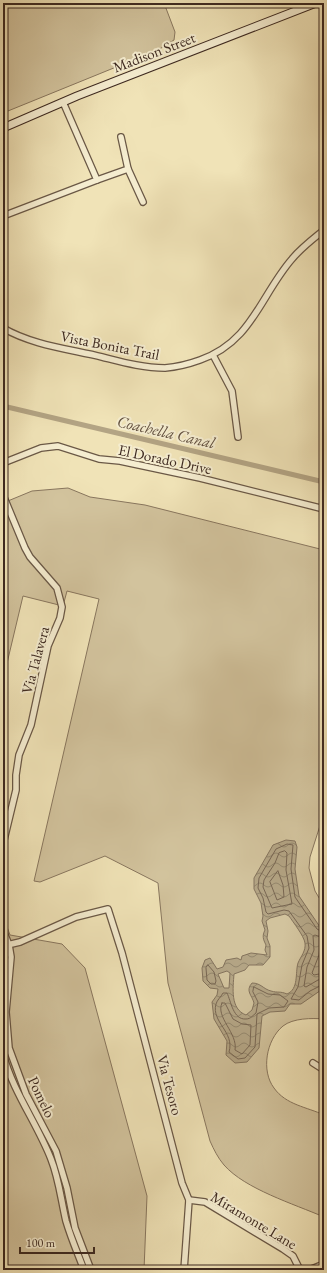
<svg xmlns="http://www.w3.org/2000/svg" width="327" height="1273" viewBox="0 0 327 1273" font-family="'EB Garamond',serif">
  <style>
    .grass { fill: #d2c39d; stroke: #88765e }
    .water { fill: url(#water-waves); stroke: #84735c; fill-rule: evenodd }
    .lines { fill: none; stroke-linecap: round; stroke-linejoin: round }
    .shore { stroke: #786652; stroke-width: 1 }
    .canal { stroke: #b3a484; stroke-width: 5 }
    .street-casing { stroke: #6a5846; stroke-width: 8 }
    .secondary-casing { stroke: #3d2920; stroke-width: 9 }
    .street { stroke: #f5edd0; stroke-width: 5.5 }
    .secondary { stroke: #f5edd0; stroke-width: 7 }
    .labels { text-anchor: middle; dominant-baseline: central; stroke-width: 4; stroke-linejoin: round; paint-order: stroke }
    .street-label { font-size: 15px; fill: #3d2920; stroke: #f5edd0 }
    .water-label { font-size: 16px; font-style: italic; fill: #604e3e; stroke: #f5edd0 }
  </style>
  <defs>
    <pattern id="water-waves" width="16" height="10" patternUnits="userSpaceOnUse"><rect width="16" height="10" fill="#b3a484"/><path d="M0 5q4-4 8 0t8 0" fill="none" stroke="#93866c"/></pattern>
  </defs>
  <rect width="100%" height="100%" fill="#f0e3b7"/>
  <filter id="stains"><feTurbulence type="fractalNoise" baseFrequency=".005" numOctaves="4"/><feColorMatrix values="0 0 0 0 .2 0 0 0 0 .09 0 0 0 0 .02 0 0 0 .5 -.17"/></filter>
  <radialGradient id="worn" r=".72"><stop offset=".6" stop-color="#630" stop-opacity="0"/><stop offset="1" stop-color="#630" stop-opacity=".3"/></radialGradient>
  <g class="grass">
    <polygon points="3,3 164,3 175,32 174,40 158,50 3,113"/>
    <path d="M68 488 90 497 145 505 324 550V813L310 857 309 868 315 891 324 906V1019C312 1018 293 1018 283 1026 266 1040 261 1071 274 1088 286 1105 307 1107 324 1115V1217C294 1204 245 1189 224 1165 218 1158 214 1150 210 1141L168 983 158 883 105 856 40 882 34 881 99 599 67 591 63 606 23 596 3 680V503L32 491Z"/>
    <polygon points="3,916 10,935 62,944 85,968 147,1196 144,1270 3,1270"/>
  </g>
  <path class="water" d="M286 840 295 841 297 847 295 869 299 896 320 927 324 929V988L301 1004H290L285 1011 270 1012 262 1016 259 1048 247 1062 235 1063 226 1055 227 1041 214 1019 212 1002 217 995 218 989 210 988 203 981 202 968 205 960 210 958 217 969 223 967 226 960 237 958 241 960 242 956 251 953 267 955 265 950 266 945C263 939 262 936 265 930L262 921 263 916 261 903 254 889V878L273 845ZM285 914 289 916C293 922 304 936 305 943 306 951 301 956 298 963 295 973 299 989 287 994 280 991 278 993 271 991 263 989 261 983 252 983 245 991 252 995 254 1003L252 1010 246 1015C230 1009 233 988 234 974L245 970 249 965H263L270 957V946L267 938 268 931 266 921 270 918ZM227 971 230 973 229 988H224L218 974Z"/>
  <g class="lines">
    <g class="shore">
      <polygon points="285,851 287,853 286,870 292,904 272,908 263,887 264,880 275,863 279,853"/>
      <polygon points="278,871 283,885 284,897 277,900 270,882"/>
      <polyline points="324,933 317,929 295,897 291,869 293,845 287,844 276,849 259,878 258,888 263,898 266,912 268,914 284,910 289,911 307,936 309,948 302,965 298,987 291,999 299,1000 310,991 324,984"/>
      <polyline points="324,938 315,935 313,936 314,950 307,967 304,986 306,987 318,980 324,979"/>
      <polyline points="324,944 320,945 319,955 312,973 314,975 324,973"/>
      <polygon points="208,965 214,972 216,981 215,984 211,984 207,980 206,968"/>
      <path d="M254 987 268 994 280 995 288 1001 284 1007 269 1008 257 1014 255 1047 245 1058 238 1059 229 1052C235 1032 211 1022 216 1004 217 1000 221 997 223 993H227C231 1001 233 1020 246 1019 251 1019 253 1015 256 1013L258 1002 253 992Z"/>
      <path d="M222 1003H225L233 1019 242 1024 251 1025 250 1045 242 1054 235 1050C238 1033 215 1017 222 1003Z"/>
    </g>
    <polyline class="canal" points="3,406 324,482"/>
    <g class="street-casing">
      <g id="street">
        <polyline points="128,169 143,202"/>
        <polyline points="97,180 128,169 121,137"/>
        <polyline points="3,216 97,180 63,102"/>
        <path d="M3 328C32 345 69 349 102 357 122 362 143 368 165 368 177 367 189 364 200 360 252 342 260 296 292 259 301 248 313 239 324 230"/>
        <polyline points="213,355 232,391 238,437"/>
        <polyline points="3,463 41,448 58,446 99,459 120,461 200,478 324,509"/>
        <polyline points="3,495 25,548 30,557 57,588 62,607 60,618 48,646 31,725 19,755 16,775 16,790 3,844"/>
        <polyline points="3,930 9,945 11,957 6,1012 9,1048 26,1094 56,1151 67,1188 75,1228 91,1270"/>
        <polyline points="3,946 20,942 76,917 108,909 122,953 182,1183 189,1200 184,1270"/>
        <polyline points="3,952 5,974 3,984"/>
        <path d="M3 1054C13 1092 37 1123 51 1159 59 1179 61 1200 66 1221 71 1238 78 1254 84 1270"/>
        <polyline points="313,1063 324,1070"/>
        <polyline points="189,1200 205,1202 283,1249 293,1256 300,1270"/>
        <polyline points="309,1270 324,1264"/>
      </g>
    </g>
    <g class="secondary-casing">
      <polyline id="secondary" points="3,128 77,96 316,3"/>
    </g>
    <use href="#street" class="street"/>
    <use href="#secondary" class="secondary"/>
  </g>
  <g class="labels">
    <g class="street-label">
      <text transform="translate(154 52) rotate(-21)">Madison Street</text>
      <text transform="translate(110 345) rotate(11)">Vista Bonita Trail</text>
      <text transform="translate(165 459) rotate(12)">El Dorado Drive</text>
      <text transform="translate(35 660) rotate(-75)">Via Talavera</text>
      <text transform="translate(170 1085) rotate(75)">Via Tesoro</text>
      <text transform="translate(42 1097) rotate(64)">Pomelo</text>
      <text transform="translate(254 1220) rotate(31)">Miramonte Lane</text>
    </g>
    <g class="water-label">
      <text transform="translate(166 432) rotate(13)">Coachella Canal</text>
    </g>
  </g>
  <rect width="327" height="1273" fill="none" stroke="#f0e3b7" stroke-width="16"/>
  <rect x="4" y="4" width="319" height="1265" fill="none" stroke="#3d2920" stroke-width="2"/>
  <rect x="8" y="8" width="311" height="1257" fill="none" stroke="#3d2920"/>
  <path d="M20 1247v6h74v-6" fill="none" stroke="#3d2920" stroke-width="2"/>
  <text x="26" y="1247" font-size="12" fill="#3d2920" stroke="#f5edd0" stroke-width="3" paint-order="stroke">100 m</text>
  <rect width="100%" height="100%" filter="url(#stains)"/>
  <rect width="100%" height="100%" fill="url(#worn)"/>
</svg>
